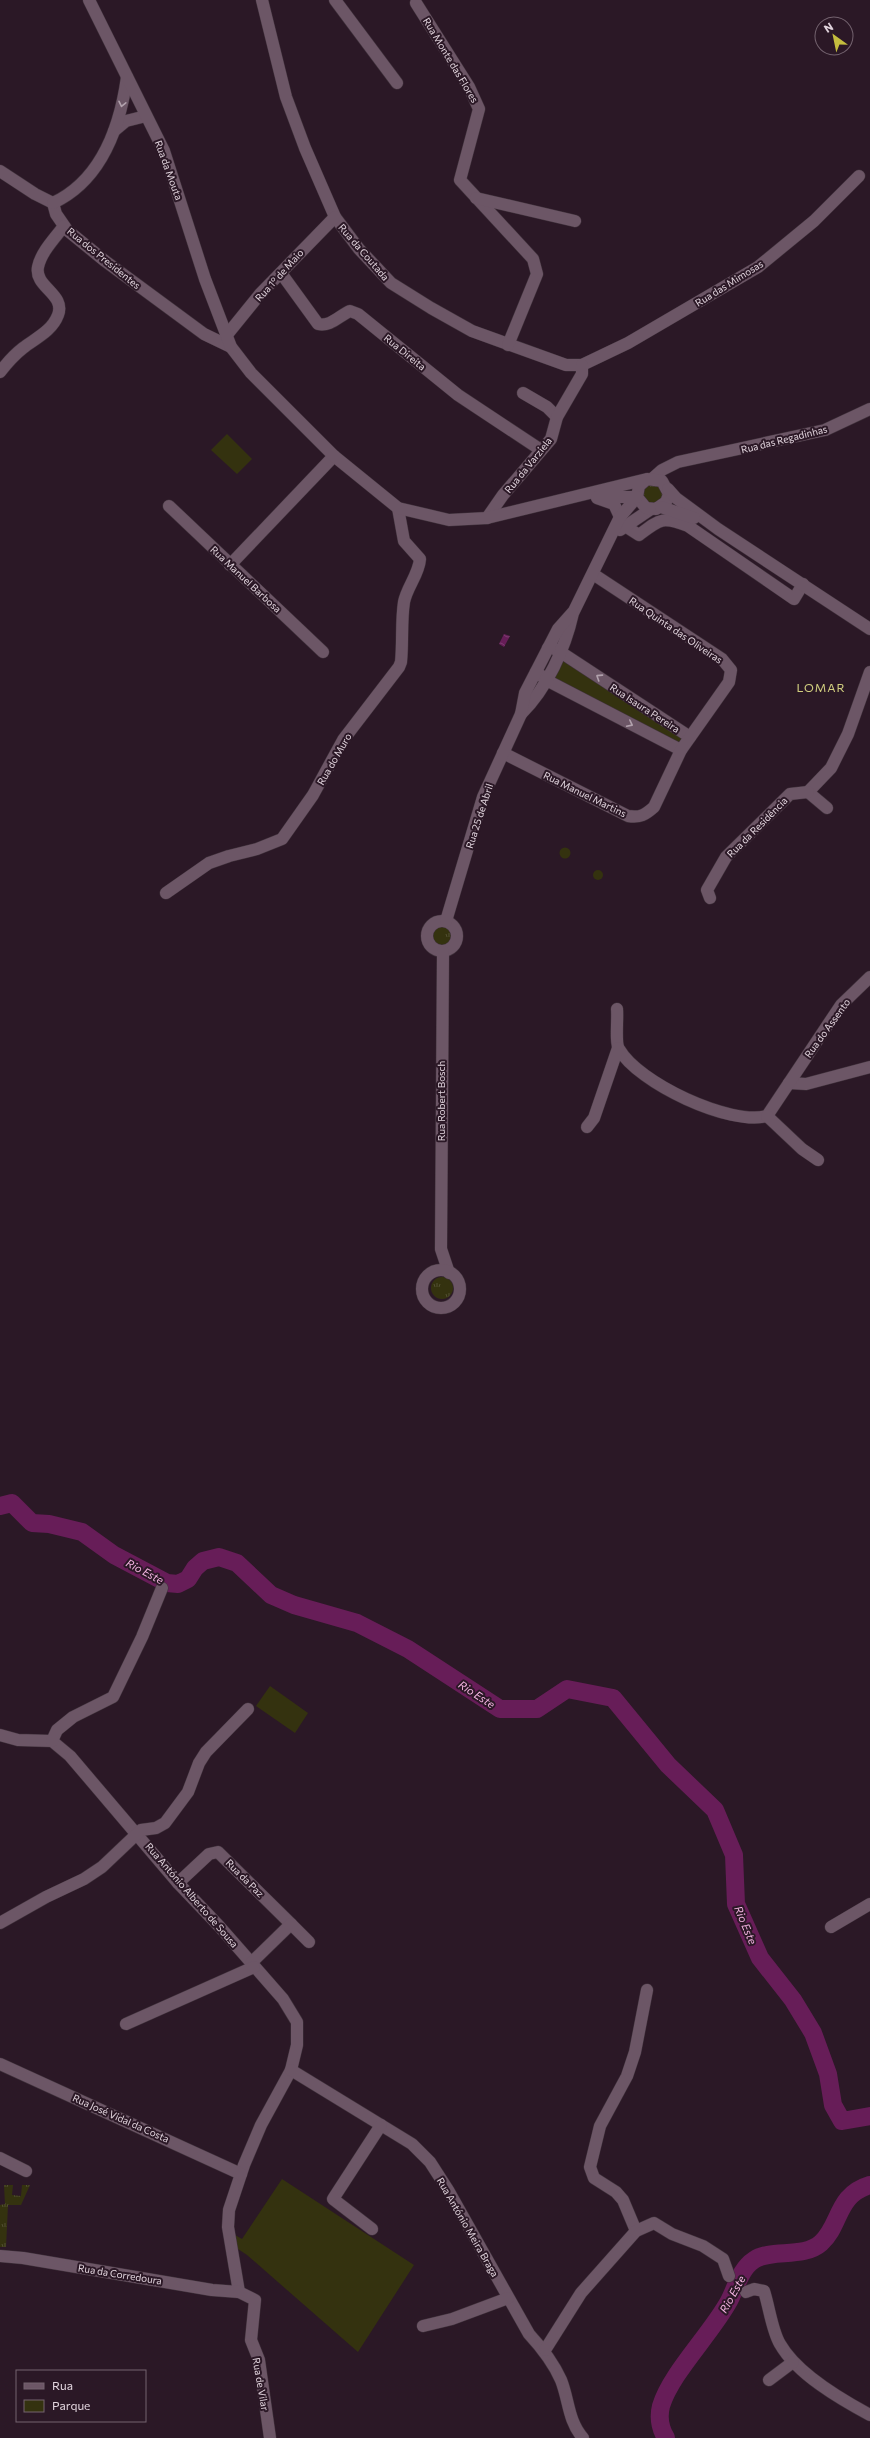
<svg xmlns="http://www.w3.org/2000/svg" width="870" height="2438" viewBox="0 0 870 2438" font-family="Commissioner,sans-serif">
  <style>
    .grass { fill: url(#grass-tufts) }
    .green { fill: #34320f }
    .water { fill: url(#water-waves) }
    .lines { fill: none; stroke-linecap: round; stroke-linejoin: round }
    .river { stroke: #671d58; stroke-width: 18 }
    .street-casing { stroke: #40323c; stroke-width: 13 }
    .secondary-casing { stroke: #40323c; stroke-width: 13 }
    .street { stroke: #6c5666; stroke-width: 12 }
    .secondary { stroke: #6c5666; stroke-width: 12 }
    .oneway { stroke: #b2a2ad }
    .labels { text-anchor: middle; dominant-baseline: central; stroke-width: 4; stroke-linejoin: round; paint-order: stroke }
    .street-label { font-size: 10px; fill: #e1d4dd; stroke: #2b1826 }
    .water-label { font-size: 11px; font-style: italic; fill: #f5b5e3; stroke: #2b1826 }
    .quarter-label { font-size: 12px; letter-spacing: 1px; fill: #d1ce7f; stroke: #2b1826 }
  </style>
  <defs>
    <pattern id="grass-tufts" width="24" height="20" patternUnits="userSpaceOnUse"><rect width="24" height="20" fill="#34320f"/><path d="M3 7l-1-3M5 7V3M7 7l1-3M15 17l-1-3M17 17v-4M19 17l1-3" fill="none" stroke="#514f32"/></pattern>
    <pattern id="water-waves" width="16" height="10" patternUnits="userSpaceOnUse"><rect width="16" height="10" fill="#671d58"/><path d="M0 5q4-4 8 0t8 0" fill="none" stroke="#7c3d70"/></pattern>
  </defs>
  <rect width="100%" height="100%" fill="#2b1826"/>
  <g class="grass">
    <circle cx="653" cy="494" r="10"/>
    <circle cx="442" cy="936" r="10"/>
    <circle cx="442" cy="1288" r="11"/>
    <polygon points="4,2185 13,2185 12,2195 21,2196 22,2185 30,2185 21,2205 8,2205 6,2247 0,2247 0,2205 5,2204"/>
  </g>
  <g class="green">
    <polygon points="227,434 252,459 237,474 211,450"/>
    <polygon points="564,659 685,738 680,746 554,679"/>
    <circle cx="565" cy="853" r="5.5"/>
    <circle cx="598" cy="875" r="5"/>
    <polygon points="270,1686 308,1713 295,1733 256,1706"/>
    <polygon points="282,2179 414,2265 358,2352 247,2255 235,2247 235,2235 242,2239"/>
  </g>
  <polygon class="water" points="504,634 510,636 504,647 499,644"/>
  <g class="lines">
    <g class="river">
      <polyline points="0,1506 12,1503 32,1523 49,1524 82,1532 114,1555 167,1583 178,1584 188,1579 195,1568 203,1561 219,1557 237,1563 271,1595 294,1605 357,1623 408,1649 500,1709 537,1709 567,1689 613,1698 668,1765 715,1810 734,1855 736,1904 760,1958 793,2000 813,2033 828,2074 833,2105 842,2121 870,2116"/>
      <path d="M666 2438C660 2428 658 2418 661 2406 671 2373 711 2334 729 2301 736 2288 740 2269 754 2260 771 2248 803 2259 821 2243 841 2225 836 2195 870 2185"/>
    </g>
    <g class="street-casing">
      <g id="street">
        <polyline points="262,0 286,97 305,148 335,217 359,249 391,283 431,308 472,331 566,365 582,365 628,343 758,267 814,221 859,176"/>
        <polyline points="335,0 397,83"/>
        <polyline points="416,3 469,87 479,109 460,180 533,259 537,274 508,345"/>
        <polyline points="114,131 126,121 146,116"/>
        <polyline points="0,171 35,194 53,203"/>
        <polyline points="476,198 575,221"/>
        <polyline points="53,203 56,214 67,230 105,261 204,334 231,347"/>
        <path d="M53 203C102 180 120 127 127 77"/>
        <path d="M281 273 318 324C330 327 339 316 350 311L358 314 458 395 541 450"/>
        <polyline points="226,336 260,294 335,217"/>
        <path d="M0 372C7 363 14 355 23 348 36 338 52 331 58 315 66 294 34 287 38 267 41 252 55 238 64 226"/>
        <polyline points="523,393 547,407 557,417"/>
        <polyline points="653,478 662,470 678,462 825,430 870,409"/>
        <polyline points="597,498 614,504 620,517"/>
        <polyline points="169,506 323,652"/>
        <polyline points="487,518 503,495 551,439 557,417 582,374 582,365"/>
        <path d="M625 526 639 535C660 519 662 516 688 526L794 599 803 584"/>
        <polyline points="620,530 651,509"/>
        <polyline points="230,565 334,456"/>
        <polyline points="548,648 553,648 565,655 690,737"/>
        <polyline points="536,672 550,682 681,750"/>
        <path d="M521 714C547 688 565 649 573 613"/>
        <path d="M503 753 628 816C640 818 645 815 654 807L681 750 729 682 731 670 722 659 593 574"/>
        <polyline points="827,808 808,792 831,768 848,734 870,672"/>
        <path d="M166 893 209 863 229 856 257 849 282 839 313 795 343 740 399 667 401 662C403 642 401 621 404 602 407 587 419 574 420 559L404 541 398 508"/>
        <polyline points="710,898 707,890 726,857 790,794 808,792"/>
        <circle cx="442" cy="936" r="15"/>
        <polyline points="446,921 483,797 521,714 525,693 558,629 574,611 620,517 637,497"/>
        <polyline points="443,952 441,1249 449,1273"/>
        <path d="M617 1009C618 1018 615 1043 619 1049 638 1083 730 1126 767 1116"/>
        <polyline points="789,1083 806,1084 870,1067"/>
        <polyline points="767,1116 841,1005 870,977"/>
        <polyline points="767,1116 802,1149 818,1160"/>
        <polyline points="587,1127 594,1118 618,1048"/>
        <circle cx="441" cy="1289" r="19"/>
        <polyline points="0,1735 18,1740 52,1741 70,1756 178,1883 219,1926 283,1999 297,2022 297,2045 291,2070 261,2125 244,2165 229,2210 228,2227 239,2292"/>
        <polyline points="52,1741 57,1730 73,1717 113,1697 142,1637 162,1588"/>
        <polyline points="178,1883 209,1854 218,1852 291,1924"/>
        <polyline points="0,1923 46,1897 84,1879 102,1867 141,1830 156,1828 165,1823 188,1792 199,1763 206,1752 248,1709"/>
        <polyline points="831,1927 870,1904"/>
        <polyline points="251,1963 291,1924 309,1942"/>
        <polyline points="126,2024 254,1967"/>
        <polyline points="0,2064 241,2174"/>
        <path d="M291 2070 412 2144 430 2162 448 2190 529 2334C542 2348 553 2362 561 2380 569 2400 568 2421 583 2438"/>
        <polyline points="0,2158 26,2171"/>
        <polyline points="372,2229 333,2199 381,2125"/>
        <polyline points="636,2231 623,2200 616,2192 594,2178 590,2167 600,2126 627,2076 635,2052 647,1990"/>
        <polyline points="0,2256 23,2258 212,2290 239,2292 255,2300 251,2340 259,2360 270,2438"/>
        <path d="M746 2292 754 2289 764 2291C769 2306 772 2331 780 2344 797 2374 840 2399 870 2415"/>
        <polyline points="423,2326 452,2319 508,2298"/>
        <polyline points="545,2350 581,2293 636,2231 654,2223 672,2234 703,2246 723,2259 729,2276"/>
        <polyline points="769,2380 793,2362"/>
      </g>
    </g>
    <g class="secondary-casing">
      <g id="secondary">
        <polyline points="89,0 164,151 205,279 231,347 251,373 334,456 398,508 449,520 487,518 647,479 662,481 669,494 666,502 656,509 646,508 637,497 639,486 647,479"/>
        <polyline points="668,489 676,498 718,529 870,629"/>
        <polyline points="597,497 637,497"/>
        <polyline points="661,507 694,518"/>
      </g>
    </g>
    <use href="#street" class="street"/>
    <use href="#secondary" class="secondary"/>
  </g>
  <defs><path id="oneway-chevron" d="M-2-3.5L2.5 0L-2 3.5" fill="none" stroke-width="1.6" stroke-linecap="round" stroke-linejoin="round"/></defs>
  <g class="oneway">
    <use href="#oneway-chevron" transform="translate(122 104) rotate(102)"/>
    <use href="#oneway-chevron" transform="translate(599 677) rotate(-147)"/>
    <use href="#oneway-chevron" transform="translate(630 724) rotate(27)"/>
  </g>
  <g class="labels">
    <g class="street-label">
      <text transform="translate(451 60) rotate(59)">Rua Monte das Flores</text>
      <text transform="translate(169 170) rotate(70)">Rua da Mouta</text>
      <text transform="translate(364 252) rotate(49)">Rua da Coutada</text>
      <text transform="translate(104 258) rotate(39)">Rua dos Presidentes</text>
      <text transform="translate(279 275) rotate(-48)">Rua 1º de Maio</text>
      <text transform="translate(729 283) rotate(-32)">Rua das Mimosas</text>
      <text transform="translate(405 352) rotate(39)">Rua Direita</text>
      <text transform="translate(784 439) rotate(-14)">Rua das Regadinhas</text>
      <text transform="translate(528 465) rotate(-51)">Rua da Varziela</text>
      <text transform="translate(246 579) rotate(43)">Rua Manuel Barbosa</text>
      <text transform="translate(676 630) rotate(34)">Rua Quinta das Oliveiras</text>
      <text transform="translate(645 708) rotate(33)">Rua Isaura Pereira</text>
      <text transform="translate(334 759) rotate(-60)">Rua do Muro</text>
      <text transform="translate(585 794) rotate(26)">Rua Manuel Martins</text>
      <text transform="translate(479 816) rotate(-72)">Rua 25 de Abril</text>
      <text transform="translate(757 827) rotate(-45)">Rua da Residência</text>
      <text transform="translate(827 1028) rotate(-54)">Rua do Assento</text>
      <text transform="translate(441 1101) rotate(-90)">Rua Robert Bosch</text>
      <text transform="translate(245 1878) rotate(45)">Rua da Paz</text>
      <text transform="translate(192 1895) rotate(49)">Rua António Alberto de Sousa</text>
      <text transform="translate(121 2118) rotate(24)">Rua José Vidal da Costa</text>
      <text transform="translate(468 2227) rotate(60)">Rua António Meira Braga</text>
      <text transform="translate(120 2274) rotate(9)">Rua da Corredoura</text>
      <text transform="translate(261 2384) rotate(80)">Rua de Vilar</text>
    </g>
    <g class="water-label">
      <text transform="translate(145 1571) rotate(28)">Rio Este</text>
      <text transform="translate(477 1694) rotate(33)">Rio Este</text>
      <text transform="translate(746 1925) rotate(67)">Rio Este</text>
      <text transform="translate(732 2294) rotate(-61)">Rio Este</text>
    </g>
    <g class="quarter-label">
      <text x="821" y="687">LOMAR</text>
    </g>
  </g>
  <rect x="16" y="2370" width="130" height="52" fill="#2b1826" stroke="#74636f"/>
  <rect x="24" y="2383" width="20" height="6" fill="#6c5666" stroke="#74636f"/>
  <text x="52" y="2390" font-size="12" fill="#e1d4dd">Rua</text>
  <rect x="24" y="2400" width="20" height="12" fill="#34320f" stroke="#74636f"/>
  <text x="52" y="2410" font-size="12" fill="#e1d4dd">Parque</text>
  <g transform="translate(834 36) rotate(327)"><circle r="19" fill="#2b1826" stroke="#74636f"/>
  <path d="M0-3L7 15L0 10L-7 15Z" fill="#c4bd3e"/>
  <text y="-6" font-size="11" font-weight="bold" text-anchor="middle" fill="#e1d4dd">N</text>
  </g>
</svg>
